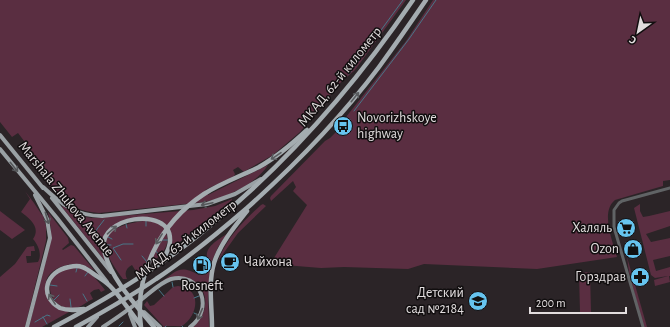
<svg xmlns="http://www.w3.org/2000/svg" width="670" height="327" viewBox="0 0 670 327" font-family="'Alegreya Sans',sans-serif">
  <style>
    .green { fill: #5a2e41 }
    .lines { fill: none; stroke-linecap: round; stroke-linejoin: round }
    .stream { stroke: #497688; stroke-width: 1 }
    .tertiary { stroke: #606365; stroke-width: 3 }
    .primary { stroke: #99a0a4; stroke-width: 4 }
    .trunk { stroke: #a4acb0; stroke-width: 4.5 }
    .oneway { stroke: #5a5d60 }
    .oneway2 { stroke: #55575a }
    .labels { text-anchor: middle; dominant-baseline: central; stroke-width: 3; stroke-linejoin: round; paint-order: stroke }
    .street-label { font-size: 14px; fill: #e2ddde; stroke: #110e0f }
    .poi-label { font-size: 14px; fill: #e2ddde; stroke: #110e0f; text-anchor: end }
  </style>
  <rect width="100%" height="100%" fill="#2b2427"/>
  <g class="green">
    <path d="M0 0H406L355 70 340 83 300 132 273 155 245 171 244 172 238 167 233 170 235 174 234 176 205 190 208 195 268 165C256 184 226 198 204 202L99 213C64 211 50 187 30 162L29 158 34 154 18 133 12 137 0 122Z"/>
    <path d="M433 0H670V180L663 181V186L615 200C600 212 613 242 617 257L537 269 424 264 408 269 344 267 321 268 284 265 270 261 274 258 307 205 293 191 296 187 293 181 271 201 270 198 271 196 325 141 330 138 342 126 344 128 350 121 346 117 406 41Z"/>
    <path d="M25 191 34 203 42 215H43L46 226V241L25 327H0V277L15 264 27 247 34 246 35 251H31V256H26L27 263 38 262C42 255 39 246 33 239 41 227 30 219 21 212L30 199Z"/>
    <path d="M232 199V200L171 249 170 248C176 235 168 220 153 218 147 217 141 218 135 219 121 222 104 226 102 243 101 249 104 255 106 260L105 261 62 207 63 206C72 213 83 218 95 218L193 210 215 206Z"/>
    <path d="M263 204 266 206 238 233 218 261C226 239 243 221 261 205Z"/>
    <polygon points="640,204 640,211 643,217 649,216 670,211 670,226 646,234 651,242 670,238 670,256 653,260 656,271 670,267 670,276 669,276 670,282 655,286 654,280 668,276 655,278 651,275 634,208"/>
    <polygon points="0,211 25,230 12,239 0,230"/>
    <path d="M48 212 68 238 69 243 62 249 63 250 71 245 74 246 94 270C90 269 86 266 83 265 71 261 48 268 46 282 45 287 48 295 49 300L69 312 42 327H29L50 244 51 229Z"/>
    <path d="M143 221C151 221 161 222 165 230 175 251 151 262 137 273L132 265C126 268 124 273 127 279H123C97 245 97 228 143 221Z"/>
    <path d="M228 233 218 247 212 261 209 263C201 248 217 241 228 233Z"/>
    <polygon points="627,257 647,327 643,327 629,272"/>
    <path d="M210 266 208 298 209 327H193C205 317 211 297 198 285 195 282 190 280 187 278L161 282C177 271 179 264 199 275Z"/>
    <path d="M78 267C89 270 98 281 105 290L101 292 99 289 94 290 90 293 93 299C87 301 81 308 74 308 51 311 40 281 62 270 67 268 73 268 78 267Z"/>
    <polygon points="590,272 591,312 580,312 579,273"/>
    <path d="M178 286C202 288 199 315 182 326 176 327 168 325 164 327L144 305 147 301 150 306 154 305 173 287Z"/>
  </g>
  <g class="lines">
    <g class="stream">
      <polyline points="349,74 403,0"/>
      <polyline points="354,111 409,39 436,0"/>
      <polyline points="146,221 146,226"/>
      <polyline points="126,224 127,228"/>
      <polyline points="95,235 97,229 104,220"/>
      <polyline points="108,237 112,239"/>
      <polyline points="162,240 168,240"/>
      <polyline points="106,245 111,245"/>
      <polyline points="155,250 159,255"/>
      <polyline points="142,256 147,262"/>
      <polyline points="121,260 113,248 123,244 133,244"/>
      <polyline points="76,272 77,268"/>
      <polyline points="85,276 88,272"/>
      <polyline points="172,282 173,287"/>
      <polyline points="50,285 57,286"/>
      <polyline points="184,287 186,282"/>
      <polyline points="159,290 164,296"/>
      <polyline points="83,294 87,301"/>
      <polyline points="194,298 199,296"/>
      <polyline points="70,299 71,307"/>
      <polyline points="54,300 59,295"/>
      <polyline points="194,313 198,315"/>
      <polyline points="43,317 47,324"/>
      <polyline points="35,322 47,315 50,316"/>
      <polyline points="119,326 123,322"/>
      <polyline points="182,326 183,327"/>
      <polyline points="165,327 166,326"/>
    </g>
    <polyline class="tertiary" points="643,327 614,227 614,210 619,203 622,201 670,188"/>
    <g class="primary">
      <polyline points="0,135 43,188"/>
      <polyline points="0,149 57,218 107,282"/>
      <path d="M43 187C61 204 76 216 102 216L207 204 235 194 261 179"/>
      <polyline points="52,198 111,272"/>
      <polyline points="144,312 160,327"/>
      <polyline points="130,314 135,327"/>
      <polyline points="27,327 50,238 47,219 35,195"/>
      <polyline points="88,327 97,317"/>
      <path d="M103 327C115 319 127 311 138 302 148 295 159 283 171 279 200 271 215 309 190 327"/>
    </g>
    <g class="trunk">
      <path d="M84 309C76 310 68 311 60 308 38 296 46 271 69 267 73 266 78 265 82 267 86 268 91 272 95 275 100 278 105 281 110 286 121 297 130 312 140 324"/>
      <path d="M54 327C105 300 155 270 200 234 283 168 353 88 413 0"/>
      <path d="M76 327C103 312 130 297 156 279 188 258 218 233 247 208 295 165 340 119 379 67 395 45 411 22 426 0"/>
      <path d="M141 327C134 274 160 223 204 194 221 183 241 176 259 167 277 157 292 144 307 130"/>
      <path d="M154 327C136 305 110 278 104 250 97 216 170 206 170 239 171 247 165 255 162 262"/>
      <path d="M212 327C212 306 208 283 214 263 220 244 235 226 247 211"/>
    </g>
  </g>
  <defs><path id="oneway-shaft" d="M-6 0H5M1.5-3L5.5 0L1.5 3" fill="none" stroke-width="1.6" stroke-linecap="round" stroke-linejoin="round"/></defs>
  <g class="oneway">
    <use href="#oneway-shaft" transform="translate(355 97) rotate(-51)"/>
    <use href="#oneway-shaft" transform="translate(276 156) rotate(146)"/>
    <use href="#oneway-shaft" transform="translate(112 230) rotate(-41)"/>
    <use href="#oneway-shaft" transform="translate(159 239) rotate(122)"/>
    <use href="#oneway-shaft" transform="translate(52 299) rotate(-122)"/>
  </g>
  <g class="oneway2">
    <use href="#oneway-shaft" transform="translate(14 167) rotate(51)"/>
    <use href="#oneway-shaft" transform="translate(207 204) rotate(168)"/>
    <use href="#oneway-shaft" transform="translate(47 218) rotate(73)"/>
    <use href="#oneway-shaft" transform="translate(200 314) rotate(114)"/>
  </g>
  <defs>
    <g id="bus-disc" transform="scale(1)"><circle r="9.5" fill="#66c4ef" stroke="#110e0f"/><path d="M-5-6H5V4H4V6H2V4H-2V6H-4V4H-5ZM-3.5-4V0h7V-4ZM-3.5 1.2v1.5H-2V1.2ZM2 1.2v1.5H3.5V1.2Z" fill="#111"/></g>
    <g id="supermarket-disc" transform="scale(1)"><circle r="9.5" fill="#66c4ef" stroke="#110e0f"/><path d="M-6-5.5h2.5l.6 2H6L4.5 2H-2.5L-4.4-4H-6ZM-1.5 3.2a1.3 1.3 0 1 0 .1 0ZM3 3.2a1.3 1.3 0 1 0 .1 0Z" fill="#111"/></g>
    <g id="shop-disc" transform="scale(1)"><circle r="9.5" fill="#66c4ef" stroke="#110e0f"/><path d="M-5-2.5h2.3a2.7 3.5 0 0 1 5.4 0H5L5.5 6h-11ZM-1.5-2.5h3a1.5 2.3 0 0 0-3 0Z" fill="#111"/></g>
    <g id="cafe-disc" transform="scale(1)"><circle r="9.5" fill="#66c4ef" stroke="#110e0f"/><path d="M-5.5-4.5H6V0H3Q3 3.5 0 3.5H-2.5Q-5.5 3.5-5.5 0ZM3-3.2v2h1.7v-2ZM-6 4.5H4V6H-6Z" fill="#111"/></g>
    <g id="fuel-disc" transform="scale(1)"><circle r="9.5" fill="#66c4ef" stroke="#110e0f"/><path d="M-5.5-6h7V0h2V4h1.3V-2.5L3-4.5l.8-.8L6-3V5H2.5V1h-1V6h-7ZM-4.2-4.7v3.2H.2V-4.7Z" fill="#111"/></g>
    <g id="pharmacy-disc" transform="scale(1)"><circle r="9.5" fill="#66c4ef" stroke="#110e0f"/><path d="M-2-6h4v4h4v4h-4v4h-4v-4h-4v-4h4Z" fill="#111"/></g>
    <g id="school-disc" transform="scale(1)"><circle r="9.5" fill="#66c4ef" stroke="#110e0f"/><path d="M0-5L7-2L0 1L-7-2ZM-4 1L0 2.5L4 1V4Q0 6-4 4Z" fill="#111"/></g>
  </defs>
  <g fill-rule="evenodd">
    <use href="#bus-disc" x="343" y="126"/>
    <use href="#supermarket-disc" x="626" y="228"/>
    <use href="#shop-disc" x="633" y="249"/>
    <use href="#cafe-disc" x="230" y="262"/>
    <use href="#fuel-disc" x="202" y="265"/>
    <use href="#pharmacy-disc" x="640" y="277"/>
    <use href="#school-disc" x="478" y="301"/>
  </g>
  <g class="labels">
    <g class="street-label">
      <text transform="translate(340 77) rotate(-51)">МКАД, 62-й километр</text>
      <text transform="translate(66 199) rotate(51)">Marshala Zhukova Avenue</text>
      <text transform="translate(186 240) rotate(-37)">МКАД, 63-й километр</text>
    </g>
    <g class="poi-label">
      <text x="357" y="118" text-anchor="start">Novorizhskoye<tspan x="357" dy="16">highway</tspan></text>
      <text x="612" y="228">Халяль</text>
      <text x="619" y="249">Ozon</text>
      <text x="244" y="262" text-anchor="start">Чайхона</text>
      <text x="626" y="277">Горздрав</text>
      <text x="202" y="286" text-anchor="middle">Rosneft</text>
      <text x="464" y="293">Детский<tspan x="464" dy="16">сад №2184</tspan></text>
    </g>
  </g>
  <g transform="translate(638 32) rotate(213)" stroke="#110e0f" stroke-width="3" paint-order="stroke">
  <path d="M0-3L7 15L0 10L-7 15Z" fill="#e2ddde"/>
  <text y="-6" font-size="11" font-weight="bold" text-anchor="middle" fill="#e2ddde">С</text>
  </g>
  <path d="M530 307v6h96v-6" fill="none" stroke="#e2ddde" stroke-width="2"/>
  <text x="536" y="307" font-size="12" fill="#e2ddde" stroke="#110e0f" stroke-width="3" paint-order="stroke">200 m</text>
</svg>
